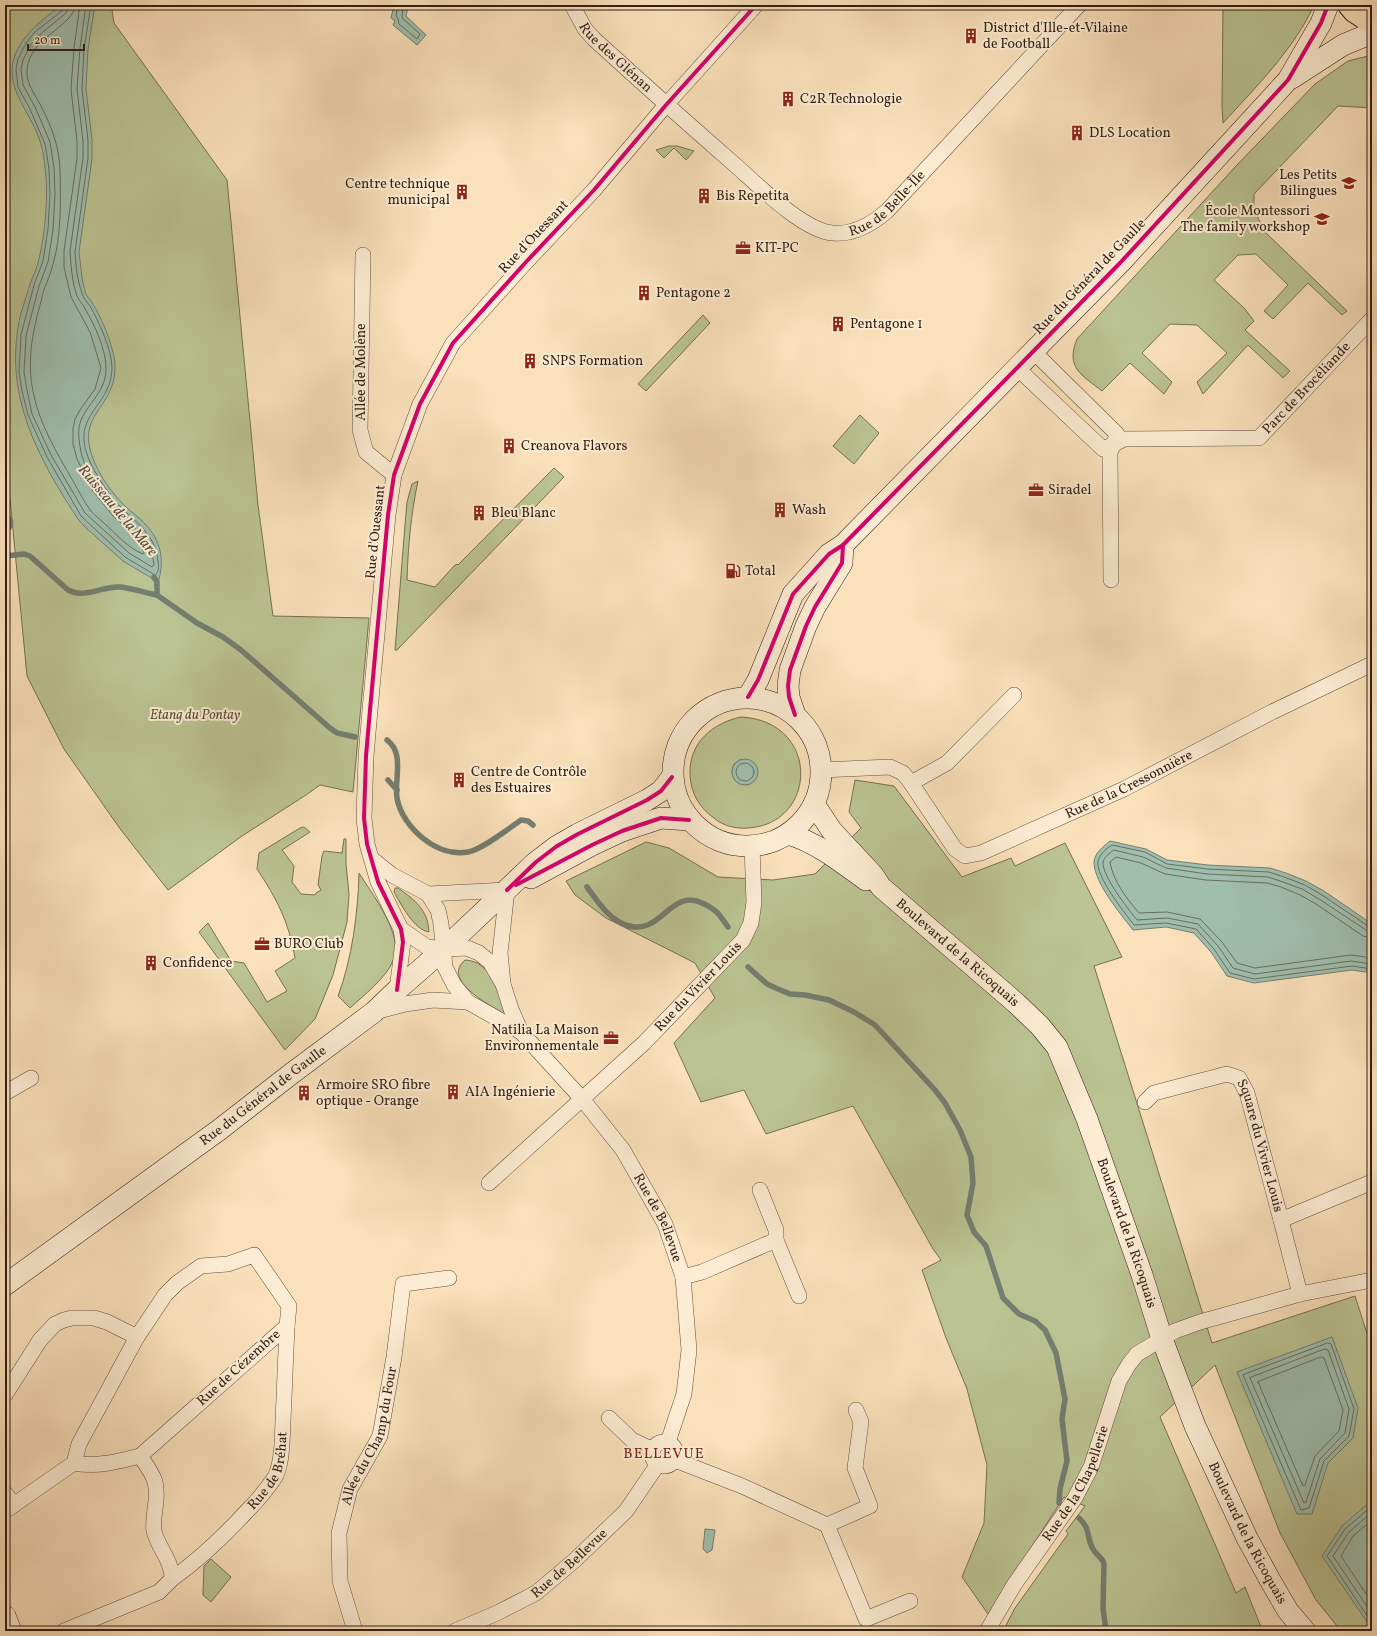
<svg xmlns="http://www.w3.org/2000/svg" width="1377" height="1636" viewBox="0 0 1377 1636" font-family="Vollkorn,serif">
  <style>
    .green { fill: #bbc392; stroke: #777053; fill-rule: evenodd }
    .water { fill: #9fbead; stroke: #747e70 }
    .lines { fill: none; stroke-linecap: round; stroke-linejoin: round }
    .shore { stroke: #696e60; stroke-width: 1 }
    .stream { stroke: #747e70; stroke-width: 5.5 }
    .street-casing { stroke: #654f3e; stroke-width: 16 }
    .secondary-casing { stroke: #331e14; stroke-width: 22 }
    .primary-casing { stroke: #331e14; stroke-width: 24 }
    .street { stroke: #fcecd3; stroke-width: 15 }
    .secondary { stroke: #fcecd3; stroke-width: 21 }
    .primary { stroke: #fae1bb; stroke-width: 22 }
    .cycleway-casing { stroke: #fcecd3; stroke-width: 6 }
    .cycleway { stroke: #d6006c; stroke-width: 4 }
    .labels { text-anchor: middle; dominant-baseline: central; stroke-width: 4; stroke-linejoin: round; paint-order: stroke }
    .poi-label { font-size: 14px; fill: #331e14; stroke: #fcecd3; text-anchor: start }
    .street-label { font-size: 14px; fill: #331e14; stroke: #fcecd3 }
    .park-label { font-size: 14px; font-style: italic; fill: #5c503a; stroke: #fcecd3 }
    .water-label { font-size: 15px; font-style: italic; fill: #534e42; stroke: #fcecd3 }
    .neighbourhood-label { font-size: 15px; letter-spacing: 1px; fill: #7a1f14; stroke: #fcecd3 }
  </style>
  <rect width="100%" height="100%" fill="#fae1bb"/>
  <filter id="stains"><feTurbulence type="fractalNoise" baseFrequency=".005" numOctaves="4"/><feColorMatrix values="0 0 0 0 .2 0 0 0 0 .09 0 0 0 0 .02 0 0 0 .5 -.17"/></filter>
  <radialGradient id="worn" r=".72"><stop offset=".6" stop-color="#630" stop-opacity="0"/><stop offset="1" stop-color="#630" stop-opacity=".3"/></radialGradient>
  <g class="green">
    <polygon points="5,5 122,5 112,10 114,23 227,180 258,505 273,616 369,618 353,792 320,785 306,795 242,836 168,890 121,830 64,749 27,676 10,499 5,481"/>
    <path d="M1223 5H1314C1295 48 1255 88 1223 123L1222 106Z"/>
    <path d="M1372 55V108L1338 106 1254 194V210L1265 232 1347 311 1342 315 1308 283 1273 319 1264 311 1288 285 1256 254 1238 255 1214 280 1245 309 1254 321 1245 330 1290 371 1283 378 1248 345 1203 394 1197 382 1227 353 1197 325 1170 324 1142 353 1172 382 1164 394 1130 363 1102 391C1082 375 1065 368 1077 339L1236 166 1315 84 1348 61Z"/>
    <polygon points="669,146 677,146 694,151 686,160 674,148 664,158 656,150"/>
    <polygon points="703,315 710,323 646,391 638,384"/>
    <polygon points="860,415 879,433 854,464 833,446"/>
    <path d="M554 468 564 477 397 650H395L405 525 407 502 412 484 418 481C411 514 408 546 407 580L435 587 454 566 457 564 458 565Z"/>
    <path d="M741 717C821 721 818 824 748 828 736 829 723 826 714 818 698 807 690 791 690 772 690 742 713 723 741 717ZM741 759 750 784C737 788 728 776 734 764Z"/>
    <polygon points="855,780 894,786 962,877 1011,858 1015,866 1065,843 1122,957 1094,966 1212,1343 1355,1296 1372,1349 1372,1631 1341,1631 1316,1600 1280,1533 1215,1365 1160,1417 1236,1593 1245,1587 1261,1627 1264,1631 1003,1631 1015,1608 1068,1534 1066,1531 1085,1506 1064,1497 988,1614 962,1577 984,1523 987,1465 967,1389 946,1338 922,1270 941,1260 933,1249 853,1106 766,1134 744,1090 701,1102 674,1043 715,998 695,963 606,918 575,895 566,881 646,842 669,848 718,877 773,880 815,874 861,828 849,812"/>
    <path d="M304 827 310 832 282 850 294 866 292 882 301 894 315 895 316 893 321 890 318 885 322 856 324 851 342 853 344 839H346V864L349 894 347 922 333 975 315 1019 285 1050 199 932 208 923 231 961 244 963 267 1002 287 991 275 971 295 958C289 922 277 899 257 869L259 853 300 828Z"/>
    <path d="M359 873C372 894 405 936 393 961 386 978 363 996 350 1008L338 996C352 959 358 913 359 873Z"/>
    <path d="M395 888H398C415 900 428 910 429 932 414 930 401 904 394 892Z"/>
    <path d="M465 960C491 961 497 991 505 1010L502 1013C489 1004 441 980 465 960Z"/>
    <polygon points="211,1559 231,1577 211,1602 203,1595 204,1566"/>
  </g>
  <g class="water">
    <path d="M62 5H95L88 49 86 89 92 140V159L79 252C81 266 81 280 86 294 88 298 91 300 93 304 102 318 116 352 115 369 114 410 74 414 94 461 101 478 112 493 125 506 131 512 139 517 145 524 161 540 165 561 158 582H155L150 577 123 561 84 526 78 519C36 455 2 391 21 313 24 304 27 294 30 284 33 276 37 268 39 259 45 234 49 194 45 168 44 156 42 145 37 133 27 109 5 85 14 58 22 34 43 19 62 5Z"/>
    <polygon points="394,5 408,7 406,16 426,35 417,45 393,25 395,21 391,18"/>
    <circle cx="745" cy="772" r="13"/>
    <path d="M1110 841 1146 849 1167 860 1208 865 1270 868 1286 873 1306 881 1324 891 1372 924V973L1352 970 1254 983 1227 976 1211 952 1194 933 1166 927 1133 930C1120 913 1095 884 1094 863 1094 853 1104 846 1110 841Z"/>
    <polygon points="1332,1337 1358,1408 1353,1438 1328,1463 1312,1514 1297,1514 1237,1372"/>
    <polygon points="1372,1500 1372,1629 1322,1556 1342,1526"/>
    <polygon points="705,1529 715,1530 712,1550 707,1553 703,1549"/>
  </g>
  <g class="lines">
    <g class="shore">
      <path d="M64 5 63 10 35 32 26 43 18 59 16 69 18 87 30 109 45 144 49 169 50 194 48 229 43 261 34 285 21 335 19 372 22 391 28 415 47 457 81 516 125 557 155 575C159 572 159 567 158 561 155 532 133 521 115 501 106 490 99 479 92 466 66 414 111 410 112 368 112 350 99 322 90 306 87 302 83 298 82 293 77 280 76 266 75 252L88 158V140L82 89 84 49 91 5"/>
      <path d="M69 5 66 13 38 36 30 46 23 60 21 70 23 85 35 107 50 142 54 168 55 194 53 230 48 262 39 286 26 336 24 372 27 390 32 414 51 455 85 513 129 553 152 567 154 565C151 538 135 530 118 511 103 496 88 477 82 456 80 447 78 437 79 428 82 406 106 395 106 369 107 352 94 323 85 309 83 304 79 301 77 296 72 282 71 266 70 251L83 158V141L77 89 80 48 86 5"/>
      <path d="M75 5C75 26 29 37 27 70 26 83 34 93 40 104 51 125 60 148 60 172 61 198 61 239 53 264 51 272 48 280 45 287 42 293 42 300 40 305 32 334 27 362 33 391 39 424 57 453 73 481 79 491 84 502 91 511 95 516 100 519 104 523 116 534 128 548 143 554L144 552 135 535 114 517 92 490 77 459 73 444V429L75 419 80 410 95 389 101 368 90 332 71 297 64 267V251L77 158V141L71 89 74 48 80 5"/>
      <polyline points="398,5 396,15 398,19 399,24 417,39 420,34 402,18 403,5"/>
      <circle cx="745" cy="772" r="9"/>
      <path d="M1372 927 1368 926 1322 895 1305 885 1284 877 1269 872 1207 869 1167 864 1145 852 1112 845C1107 848 1100 854 1098 861 1095 876 1125 913 1134 925L1166 923 1196 929 1214 949 1230 973 1254 979 1352 966 1372 969"/>
      <path d="M1372 932 1366 930 1319 899 1302 889 1283 882 1268 877 1207 874 1166 868 1143 857 1114 850C1110 853 1104 857 1103 862 1102 876 1128 909 1137 920L1167 918 1198 924 1218 946 1233 968 1255 974 1351 961 1372 964"/>
      <path d="M1372 938 1363 936 1316 904 1300 895 1281 887 1267 883 1206 880 1165 874 1141 863 1116 857 1110 862C1113 881 1127 899 1139 913L1167 912 1200 919 1222 942 1237 963 1255 968 1351 955 1372 958"/>
      <polygon points="1328,1343 1331,1344 1354,1409 1349,1436 1324,1461 1309,1508 1301,1510 1243,1375"/>
      <polygon points="1325,1349 1328,1350 1349,1409 1345,1433 1320,1459 1306,1502 1304,1503 1250,1378"/>
      <polygon points="1321,1357 1324,1358 1343,1410 1339,1431 1315,1456 1305,1485 1303,1486 1258,1382"/>
      <polyline points="1372,1506 1345,1529 1327,1556 1372,1623"/>
      <polyline points="1372,1512 1349,1532 1333,1556 1372,1614"/>
      <polyline points="1372,1520 1353,1536 1341,1556 1372,1603"/>
    </g>
    <g class="stream">
      <path d="M5 516C14 519 11 527 5 532"/>
      <path d="M5 556 24 554 30 556 68 590C85 599 102 586 120 587 131 588 146 593 157 595"/>
      <polyline points="154,577 157,582 157,595 197,623 223,637 241,650 330,728 337,733 355,737"/>
      <path d="M387 740C405 753 394 779 397 798 402 827 437 858 468 852 483 849 508 829 521 820L528 821 533 825"/>
      <polyline points="388,780 397,790"/>
      <path d="M587 887C598 902 610 921 629 926 661 935 671 888 702 903 716 909 720 915 728 927"/>
      <polyline points="748,967 767,984 778,989 790,994 805,995 829,1000 854,1012 875,1025 935,1090 945,1103 960,1130 971,1157 973,1183 967,1215 974,1232 986,1246 1003,1298 1019,1314 1035,1321 1045,1330 1056,1353 1065,1399 1062,1419 1067,1461 1060,1489 1059,1503"/>
      <path d="M1079 1518C1091 1529 1086 1537 1093 1549 1096 1555 1102 1557 1104 1564L1103 1608 1106 1631"/>
    </g>
    <g class="street-casing">
      <g id="street">
        <path id="s1" d="M572 5 585 29 594 39C640 81 687 123 734 164 757 184 803 231 833 233 854 235 872 224 887 211L1079 5"/>
        <polyline points="363,255 360,430 366,452 394,475"/>
        <polyline points="1017,368 1103,449 1114,444 1117,434 1034,352"/>
        <path id="s2" d="M1111 580 1110 452 1114 444 1124 439 1259 438 1372 319"/>
        <path id="s3" d="M821 770 890 767 903 773 911 783 955 849 965 856 981 853 1124 789 1272 712 1372 664"/>
        <polyline points="911,783 947,763 1014,695"/>
        <polyline points="372,859 392,875 428,894 507,890 500,953 503,984"/>
        <path id="s4" d="M428 894 438 910 441 924 445 967 454 985 468 1002 521 1032 583 1100 623 1150 665 1224 683 1277 689 1350 684 1394 668 1442"/>
        <polyline points="401,929 427,947 444,949 467,948 479,953 490,962 503,984 511,1009 521,1032"/>
        <polyline points="397,990 403,942 401,929 378,882 367,844 364,818 366,756 370,710 388,515 394,475 420,404 453,343 526,262 594,190 666,105 756,5"/>
        <polyline points="375,1012 405,1004 433,1000 468,1002"/>
        <polyline points="5,1093 31,1078"/>
        <path id="s5" d="M1145 1102 1154 1093 1227 1074 1239 1078 1247 1093 1281 1220 1372 1182"/>
        <path id="s6" d="M489 1183 644 1043 743 940 751 923 754 902 752 846"/>
        <polyline points="1281,1220 1300,1294"/>
        <polyline points="776,1240 799,1296"/>
        <polyline points="683,1277 702,1272 776,1240 776,1230 760,1190"/>
        <polyline points="5,1395 40,1340 55,1324 64,1320 72,1318 94,1318 107,1322 137,1337"/>
        <polyline points="609,1418 632,1440 653,1450"/>
        <circle cx="664" cy="1454" r="12"/>
        <polyline points="675,1460 742,1486 827,1525 870,1506 855,1468 861,1422 856,1410"/>
        <polyline points="5,1493 14,1505"/>
        <path d="M5 1511 74 1463 79 1444 137 1337 165 1295 177 1283 201 1266 228 1264 254 1255 289 1306 287 1326 140 1456C117 1462 98 1467 74 1463"/>
        <polyline points="827,1525 866,1619 910,1601"/>
        <path id="s7" d="M172 1579C200 1559 224 1536 247 1511 257 1501 267 1489 275 1477 280 1468 281 1456 282 1445L287 1326"/>
        <path d="M64 1631 159 1592 172 1579C172 1560 158 1548 154 1531 153 1524 154 1516 155 1509 159 1483 155 1477 140 1456"/>
        <path id="s8" d="M355 1631 340 1581 339 1533 350 1489 380 1436 394 1357 403 1284 449 1278"/>
        <path id="s9" d="M455 1631 497 1613 536 1593 575 1560 626 1511 658 1464"/>
        <path id="s10" d="M987 1631 1014 1585 1075 1498 1091 1467 1119 1381 1129 1364 1137 1354 1175 1331 1200 1322 1300 1294 1372 1280"/>
      </g>
    </g>
    <g class="secondary-casing">
      <g id="secondary">
        <polyline points="1292,78 1343,45 1372,33"/>
        <polyline points="748,697 758,680 793,594 829,554 843,545 1120,263 1288,80 1321,23 1328,5"/>
        <circle cx="747" cy="772" r="74"/>
        <polyline points="795,715 789,697 788,686 790,670 806,626 815,607 842,563 843,545"/>
        <path id="s11" d="M814 804 832 831 873 875 881 887 1016 1003 1040 1026 1057 1047 1087 1119 1142 1275 1162 1339 1195 1426 1247 1538 1270 1580 1288 1611 1305 1631"/>
        <path d="M788 834C818 843 841 862 866 880"/>
        <polyline points="531,878 592,845 622,831 661,818 689,820"/>
        <path id="s12" d="M5 1285 219 1130 291 1074 374 1012 397 990 444 949 536 862 557 846 578 834 647 800 661 791 672 777"/>
        <polyline points="5,1616 11,1631"/>
      </g>
    </g>
    <g class="primary-casing">
      <polyline id="primary" points="1349,5 1354,11 1372,23"/>
    </g>
    <use href="#street" class="street"/>
    <use href="#secondary" class="secondary"/>
    <use href="#primary" class="primary"/>
    <g class="cycleway-casing">
      <g id="cycleway">
        <polyline points="748,697 758,680 793,594 829,554 843,545 1120,263 1288,80 1321,23 1328,5"/>
        <polyline points="795,715 789,697 788,686 790,670 806,626 815,607 842,563 843,545"/>
        <polyline points="516,885 592,845 622,831 661,818 689,820"/>
        <polyline points="507,890 536,862 557,846 578,834 647,800 661,791 672,777"/>
        <polyline points="397,990 403,942 401,929 378,882 367,844 364,818 366,756 370,710 388,515 394,475 420,404 453,343 526,262 594,190 666,105 756,5"/>
      </g>
    </g>
    <use href="#cycleway" class="cycleway"/>
  </g>
  <defs>
    <g id="building-bare" transform="scale(1.2)"><path d="M-4-6H4V6H1V3H-1V6H-4ZM-2.5-4.3h1.7v1.8h-1.7ZM.8-4.3h1.7v1.8H.8ZM-2.5-1h1.7V.8h-1.7ZM.8-1h1.7V.8H.8Z" fill="#8f2418" stroke="#fcecd3" stroke-width="2.5" paint-order="stroke"/></g>
    <g id="school-bare" transform="scale(1.2)"><path d="M0-5L7-2L0 1L-7-2ZM-4 1L0 2.5L4 1V4Q0 6-4 4Z" fill="#8f2418" stroke="#fcecd3" stroke-width="2.5" paint-order="stroke"/></g>
    <g id="office-bare" transform="scale(1.2)"><path d="M-6-3h4V-5.5h4V-3h4V5H-6ZM-1-4.5V-3h2v-1.5ZM-6 0V1H6V0Z" fill="#8f2418" stroke="#fcecd3" stroke-width="2.5" paint-order="stroke"/></g>
    <g id="fuel-bare" transform="scale(1.2)"><path d="M-5.5-6h7V0h2V4h1.3V-2.5L3-4.5l.8-.8L6-3V5H2.5V1h-1V6h-7ZM-4.2-4.7v3.2H.2V-4.7Z" fill="#8f2418" stroke="#fcecd3" stroke-width="2.5" paint-order="stroke"/></g>
  </defs>
  <g fill-rule="evenodd">
    <use href="#building-bare" x="971" y="36"/>
    <use href="#building-bare" x="788" y="99"/>
    <use href="#building-bare" x="1077" y="133"/>
    <use href="#school-bare" x="1349" y="183"/>
    <use href="#building-bare" x="462" y="192"/>
    <use href="#building-bare" x="704" y="196"/>
    <use href="#school-bare" x="1322" y="219"/>
    <use href="#office-bare" x="743" y="248"/>
    <use href="#building-bare" x="644" y="293"/>
    <use href="#building-bare" x="838" y="324"/>
    <use href="#building-bare" x="530" y="361"/>
    <use href="#building-bare" x="509" y="446"/>
    <use href="#office-bare" x="1036" y="490"/>
    <use href="#building-bare" x="780" y="510"/>
    <use href="#building-bare" x="479" y="513"/>
    <use href="#fuel-bare" x="733" y="571"/>
    <use href="#building-bare" x="459" y="780"/>
    <use href="#office-bare" x="262" y="944"/>
    <use href="#building-bare" x="151" y="963"/>
    <use href="#office-bare" x="611" y="1038"/>
    <use href="#building-bare" x="453" y="1092"/>
    <use href="#building-bare" x="304" y="1093"/>
  </g>
  <g class="labels">
    <g class="poi-label">
      <text x="983" y="28">District d'Ille-et-Vilaine<tspan x="983" dy="16">de Football</tspan></text>
      <text x="800" y="99">C2R Technologie</text>
      <text x="1089" y="133">DLS Location</text>
      <text x="1337" y="175" text-anchor="end">Les Petits<tspan x="1337" dy="16">Bilingues</tspan></text>
      <text x="450" y="184" text-anchor="end">Centre technique<tspan x="450" dy="16">municipal</tspan></text>
      <text x="716" y="196">Bis Repetita</text>
      <text x="1310" y="211" text-anchor="end">École Montessori<tspan x="1310" dy="16">The family workshop</tspan></text>
      <text x="755" y="248">KIT-PC</text>
      <text x="656" y="293">Pentagone 2</text>
      <text x="850" y="324">Pentagone 1</text>
      <text x="542" y="361">SNPS Formation</text>
      <text x="521" y="446">Creanova Flavors</text>
      <text x="1048" y="490">Siradel</text>
      <text x="792" y="510">Wash</text>
      <text x="491" y="513">Bleu Blanc</text>
      <text x="745" y="571">Total</text>
      <text x="471" y="772">Centre de Contrôle<tspan x="471" dy="16">des Estuaires</tspan></text>
      <text x="274" y="944">BURO Club</text>
      <text x="163" y="963">Confidence</text>
      <text x="599" y="1030" text-anchor="end">Natilia La Maison<tspan x="599" dy="16">Environnementale</tspan></text>
      <text x="316" y="1085">Armoire SRO fibre<tspan x="316" dy="16">optique - Orange</tspan></text>
      <text x="465" y="1092">AIA Ingénierie</text>
    </g>
    <g class="street-label">
      <text stroke="none"><textPath href="#s1" startOffset="69">Rue des Glénan</textPath></text>
      <text stroke="none"><textPath href="#s1" startOffset="415">Rue de Belle-Île</textPath></text>
      <text transform="translate(534 237) rotate(-47)">Rue d'Ouessant</text>
      <text transform="translate(1090 277) rotate(-46)">Rue du Général de Gaulle</text>
      <text transform="translate(361 372) rotate(-90)">Allée de Molène</text>
      <text stroke="none"><textPath href="#s2" startOffset="352">Parc de Brocéliande</textPath></text>
      <text transform="translate(376 532) rotate(-84)">Rue d'Ouessant</text>
      <text stroke="none"><textPath href="#s3" startOffset="367">Rue de la Cressonnière</textPath></text>
      <text stroke="none"><textPath href="#s11" startOffset="208">Boulevard de la Ricoquais</textPath></text>
      <text stroke="none"><textPath href="#s6" startOffset="287">Rue du Vivier Louis</textPath></text>
      <text stroke="none"><textPath href="#s12" startOffset="320">Rue du Général de Gaulle</textPath></text>
      <text stroke="none"><textPath href="#s5" startOffset="172">Square du Vivier Louis</textPath></text>
      <text stroke="none"><textPath href="#s4" startOffset="412">Rue de Bellevue</textPath></text>
      <text stroke="none"><textPath href="#s11" startOffset="544">Boulevard de la Ricoquais</textPath></text>
      <text transform="translate(239 1368) rotate(-42)">Rue de Cézembre</text>
      <text stroke="none"><textPath href="#s8" startOffset="203">Allée du Champ du Four</textPath></text>
      <text stroke="none"><textPath href="#s7" startOffset="149">Rue de Bréhat</textPath></text>
      <text stroke="none"><textPath href="#s10" startOffset="173">Rue de la Chapellerie</textPath></text>
      <text stroke="none"><textPath href="#s11" startOffset="868">Boulevard de la Ricoquais</textPath></text>
      <text stroke="none"><textPath href="#s9" startOffset="134">Rue de Bellevue</textPath></text>
    </g>
    <g class="park-label">
      <text x="195" y="715">Etang du Pontay</text>
    </g>
    <g class="water-label">
      <text transform="translate(117 511) rotate(50)">Ruisseau de la Mare</text>
    </g>
    <g class="neighbourhood-label">
      <text x="664" y="1454">BELLEVUE</text>
    </g>
  </g>
  <rect width="1377" height="1636" fill="none" stroke="#fae1bb" stroke-width="20"/>
  <rect x="6" y="6" width="1365" height="1624" fill="none" stroke="#331e14" stroke-width="2"/>
  <rect x="10" y="10" width="1357" height="1616" fill="none" stroke="#331e14"/>
  <path d="M28 44v6h56v-6" fill="none" stroke="#331e14" stroke-width="2"/>
  <text x="34" y="44" font-size="12" fill="#331e14" stroke="#fcecd3" stroke-width="3" paint-order="stroke">20 m</text>
  <rect width="100%" height="100%" filter="url(#stains)"/>
  <rect width="100%" height="100%" fill="url(#worn)"/>
</svg>
